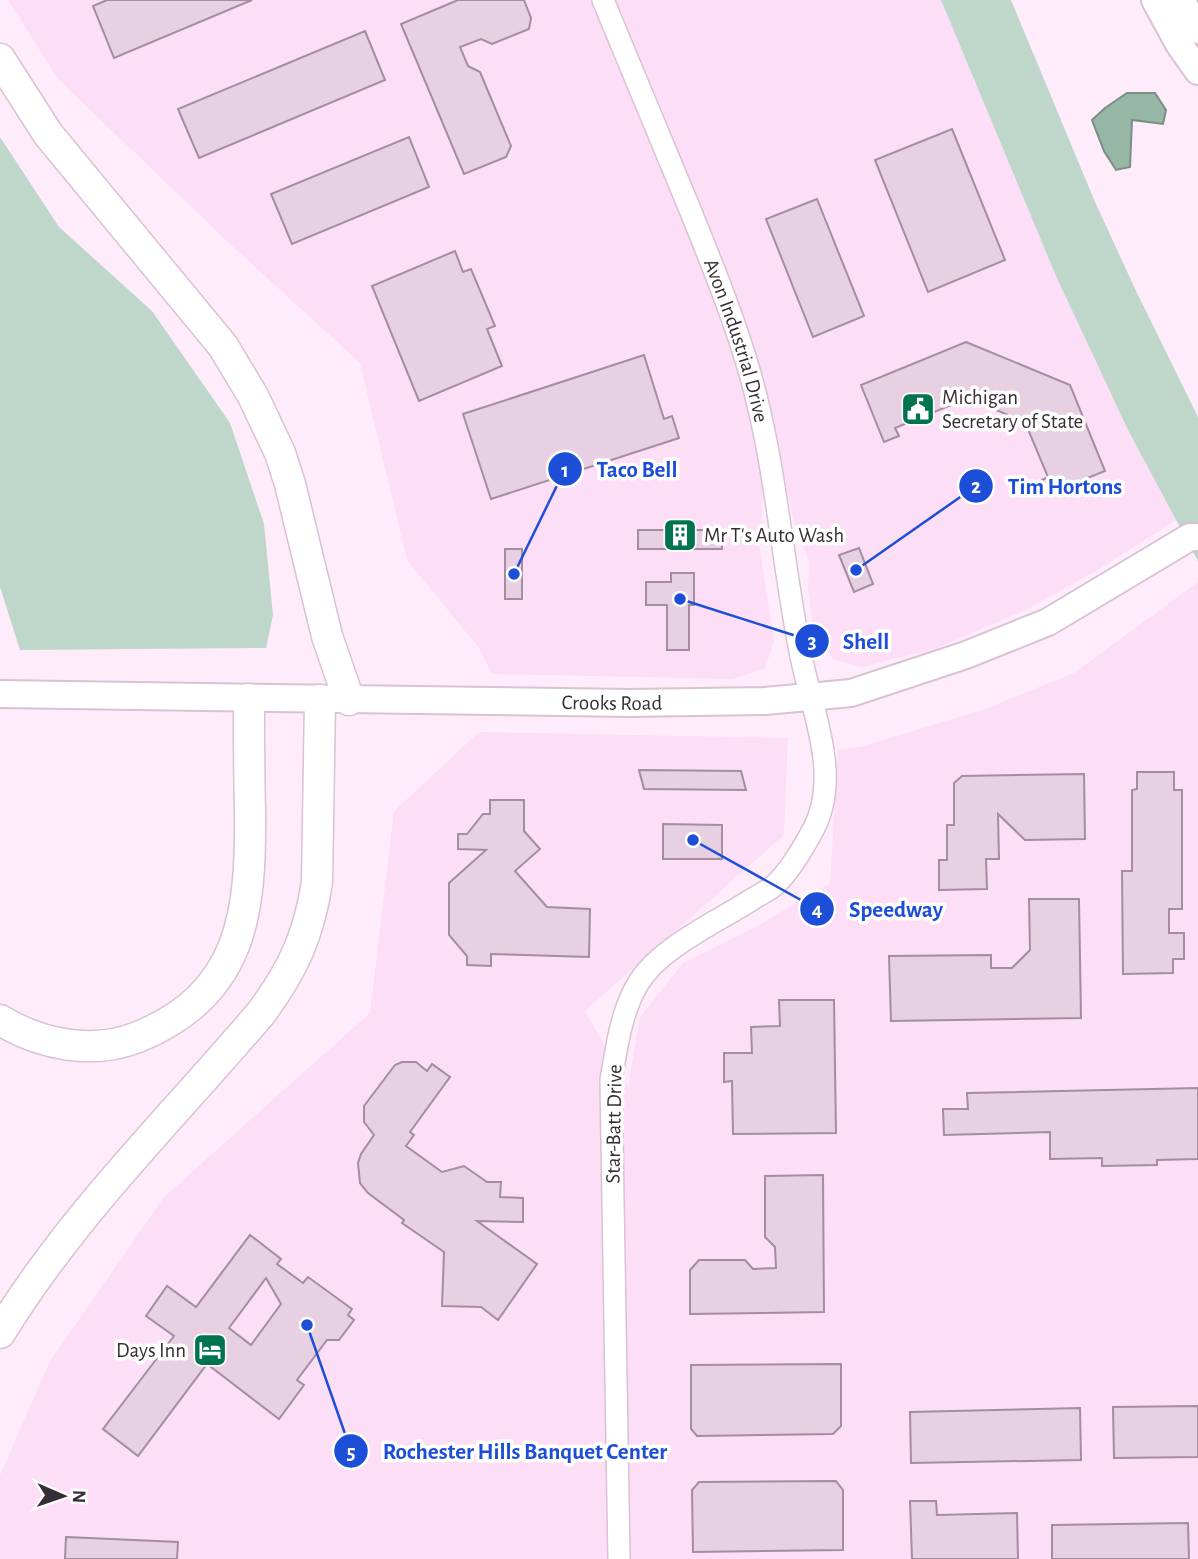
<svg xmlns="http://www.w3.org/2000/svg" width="1198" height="1559" viewBox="0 0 1198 1559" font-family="'Alegreya Sans',sans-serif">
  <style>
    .built { fill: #fcdef6 }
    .green { fill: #bfd6ca }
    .water { fill: #96b7a6; stroke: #7a8e84; stroke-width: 2 }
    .building { fill: #e7d0e2; stroke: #a38d9e; stroke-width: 2; fill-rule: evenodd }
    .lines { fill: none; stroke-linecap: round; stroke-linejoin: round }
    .minor-casing { stroke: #d8c2d3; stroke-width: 24 }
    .major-casing { stroke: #d8c2d3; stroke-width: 30 }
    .highway-casing { stroke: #d8c2d3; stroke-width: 33 }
    .minor { stroke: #fff; stroke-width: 21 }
    .major { stroke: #fff; stroke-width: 26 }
    .highway { stroke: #fff; stroke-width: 30 }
    .labels { text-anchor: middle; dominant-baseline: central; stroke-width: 7; stroke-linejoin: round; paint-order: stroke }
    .street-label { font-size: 21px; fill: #372e35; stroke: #fff }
    .poi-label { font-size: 21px; fill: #372e35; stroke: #fff; text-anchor: start }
    .leader { fill: none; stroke: #1d4ed8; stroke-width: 2.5 }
    .callout-dot { fill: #1d4ed8; stroke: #fff; stroke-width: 2.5 }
    .mark-label { font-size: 21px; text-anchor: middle; font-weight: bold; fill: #fff }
    .callout-label { font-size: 23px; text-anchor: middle; font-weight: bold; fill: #1d4ed8; stroke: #fff; stroke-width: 7; stroke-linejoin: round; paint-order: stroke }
  </style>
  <rect width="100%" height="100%" fill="#ffecfb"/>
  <g class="built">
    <polygon points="8,0 941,0 1056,276 1128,430 1176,520 1096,571 1028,609 935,649 862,667 834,660 814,633 808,591 809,563 794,522 766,396 747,402 763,486 760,551 774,641 765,669 732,679 492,674 479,648 407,560 360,363 230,244 58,79"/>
    <polygon points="1198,582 1198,1559 0,1559 0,1475 50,1361 164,1197 370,1013 394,811 479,732 788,738 784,835 585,1011 628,1086 640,1017 683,963 757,926 830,883 838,749 860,747 982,710 1074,673"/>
  </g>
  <g class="green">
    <polygon points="941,0 1011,0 1095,202 1137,293 1198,417 1198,561 1128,430 1056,276"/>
    <polygon points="0,137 59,227 152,311 230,423 264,524 273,615 266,648 20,650 0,587"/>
  </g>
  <polygon class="water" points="1127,93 1155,93 1166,110 1163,124 1132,120 1130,167 1116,170 1104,151 1092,120 1105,108"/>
  <g class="building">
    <polygon points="107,0 252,0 114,58 93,6"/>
    <polygon points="458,0 524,0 531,18 529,29 492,44 481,39 460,47 468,66 480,72 511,146 506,157 464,174 401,24"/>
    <polygon points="365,31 385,80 199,158 178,109"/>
    <polygon points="952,129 1005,260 928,292 875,160"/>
    <polygon points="409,137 429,187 292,244 271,194"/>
    <polygon points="817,199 864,316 813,337 766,219"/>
    <polygon points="455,251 463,272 471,269 495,326 487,329 502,366 419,401 372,286"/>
    <polygon points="966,342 1070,385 1105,471 1048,494 1042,480 1048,477 1025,422 968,398 895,428 899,436 884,442 861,385"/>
    <polygon points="644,355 664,419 672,416 679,438 491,499 463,414"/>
    <rect x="638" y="530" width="84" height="19"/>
    <polygon points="859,548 873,584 854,592 839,555"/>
    <rect x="505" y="549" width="17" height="50"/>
    <polygon points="671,573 694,573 694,605 689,605 689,650 667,650 667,605 646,605 646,582 671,582"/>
    <polygon points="639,770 741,771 746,790 644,789"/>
    <polygon points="1137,772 1174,772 1174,790 1182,790 1182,909 1169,909 1169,933 1184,933 1184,959 1173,959 1173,973 1123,974 1122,871 1132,871 1132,790 1137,789"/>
    <polygon points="1084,774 1085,839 1025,840 998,814 999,859 986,859 987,889 939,890 939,860 947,860 947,825 954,825 954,783 962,776"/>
    <polygon points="490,800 524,800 524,831 540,849 515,871 547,907 590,909 589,957 491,954 491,966 467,965 467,956 449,935 449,883 486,850 458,849 458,834 467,834 483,814 490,814"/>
    <polygon points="663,824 722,825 722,859 663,859"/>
    <polygon points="1029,899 1079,899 1081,1018 891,1021 889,956 991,955 991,968 1012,968 1030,950"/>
    <polygon points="779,1000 834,1000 836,1133 733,1134 732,1081 724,1082 724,1053 752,1053 751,1027 780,1026"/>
    <polygon points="402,1062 416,1062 427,1071 432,1064 450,1077 410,1132 414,1135 406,1146 442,1172 464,1166 487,1182 501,1182 500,1197 523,1198 523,1222 477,1221 537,1264 498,1320 481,1307 442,1306 444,1252 402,1223 404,1220 368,1193 360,1183 358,1163 361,1154 374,1135 364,1122 364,1106 395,1065"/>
    <polygon points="1198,1088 1198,1159 1157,1160 1157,1165 1102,1166 1102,1158 1050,1159 1050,1132 944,1135 943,1109 968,1109 967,1093"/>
    <polygon points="823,1175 824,1312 690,1314 690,1270 699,1260 745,1260 753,1269 776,1268 775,1247 765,1237 765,1176"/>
    <path d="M250 1235 281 1259 277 1264 303 1283 308 1277 352 1309 348 1315 354 1320 339 1340H327L297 1380 304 1385 279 1419 207 1364 138 1456 103 1429 174 1336 146 1316 167 1286 196 1307ZM266 1278 281 1304 251 1345 229 1328Z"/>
    <polygon points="841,1364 841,1426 833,1434 697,1436 691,1429 691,1365"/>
    <polygon points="1198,1406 1198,1457 1114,1458 1113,1407"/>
    <polygon points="1080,1408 1081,1460 911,1463 910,1412"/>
    <polygon points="836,1481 843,1490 843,1550 693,1552 692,1490 699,1482"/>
    <polygon points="910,1501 936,1501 937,1515 1017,1513 1018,1559 912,1559"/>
    <polygon points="1188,1523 1189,1559 1052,1559 1052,1525"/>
    <polygon points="66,1537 178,1542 177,1559 65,1559"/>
  </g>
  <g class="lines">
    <g class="minor-casing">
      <g id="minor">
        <path id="s1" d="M603 0C632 71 662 141 691 212 713 267 735 320 751 377 776 467 782 560 800 651 810 707 842 773 814 828 804 847 791 869 776 884 770 890 759 895 751 900 717 922 661 947 639 982 621 1011 617 1046 611 1080L619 1559"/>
      </g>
    </g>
    <g class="major-casing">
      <g id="major">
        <polyline points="1155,0 1179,44 1198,71"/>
        <polyline points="1181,0 1198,30"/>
        <path id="s2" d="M0 694 630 703 765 701 851 693 966 655 1048 622 1190 537H1198"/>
      </g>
    </g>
    <g class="highway-casing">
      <g id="highway">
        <polyline points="0,59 48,134 223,346 253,396 280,453 290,484 327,636 349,700"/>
        <path d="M0 1020C41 1045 93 1055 138 1037 244 994 251 911 250 811 249 774 249 736 249 699"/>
        <path d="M0 1333C72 1215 172 1118 261 1013 293 970 309 935 317 882L320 700"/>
      </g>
    </g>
    <use href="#minor" class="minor"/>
    <use href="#major" class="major"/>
    <use href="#highway" class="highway"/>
  </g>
  <defs>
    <g id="civic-square" transform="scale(1.75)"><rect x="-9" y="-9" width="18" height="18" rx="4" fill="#00744f" stroke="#fff"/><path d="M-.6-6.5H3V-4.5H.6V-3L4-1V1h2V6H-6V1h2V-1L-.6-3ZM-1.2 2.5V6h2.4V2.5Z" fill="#fff"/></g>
    <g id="building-square" transform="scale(1.75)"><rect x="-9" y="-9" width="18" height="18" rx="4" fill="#00744f" stroke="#fff"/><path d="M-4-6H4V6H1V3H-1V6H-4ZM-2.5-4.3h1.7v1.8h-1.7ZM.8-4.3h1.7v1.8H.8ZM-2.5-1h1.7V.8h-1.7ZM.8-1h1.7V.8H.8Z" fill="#fff"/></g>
    <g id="hotel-square" transform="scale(1.75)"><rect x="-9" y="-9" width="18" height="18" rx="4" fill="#00744f" stroke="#fff"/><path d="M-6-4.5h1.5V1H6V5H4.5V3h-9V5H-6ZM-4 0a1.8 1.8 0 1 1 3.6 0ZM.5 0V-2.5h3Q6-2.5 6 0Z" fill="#fff"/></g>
  </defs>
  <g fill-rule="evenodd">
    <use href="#civic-square" x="918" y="409"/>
    <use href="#building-square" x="680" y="535"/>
    <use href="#hotel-square" x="210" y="1350"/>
  </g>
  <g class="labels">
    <g class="street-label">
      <text stroke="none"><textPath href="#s1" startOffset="366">Avon Industrial Drive</textPath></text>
      <text stroke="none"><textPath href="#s2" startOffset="612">Crooks Road</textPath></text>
      <text transform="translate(614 1124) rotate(-89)">Star-Batt Drive</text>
    </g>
    <g class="poi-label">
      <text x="942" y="397">Michigan<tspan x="942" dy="24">Secretary of State</tspan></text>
      <text x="704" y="535">Mr T's Auto Wash</text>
      <text x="186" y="1350" text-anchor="end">Days Inn</text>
    </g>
  </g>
  <path class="leader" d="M514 574L565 469M856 570L976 486M680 599L812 641M693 840L817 909M307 1325L351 1451"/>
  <g class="callout-dot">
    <circle cx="514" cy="574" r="7"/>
    <circle cx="856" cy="570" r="7"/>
    <circle cx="680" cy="599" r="7"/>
    <circle cx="693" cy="840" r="7"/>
    <circle cx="307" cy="1325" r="7"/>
    <circle cx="565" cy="469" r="18"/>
    <circle cx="976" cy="486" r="18"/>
    <circle cx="812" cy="641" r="18"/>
    <circle cx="817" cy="909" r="18"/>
    <circle cx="351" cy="1451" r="18"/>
  </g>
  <g class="mark-label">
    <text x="565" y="477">1</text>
    <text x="976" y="493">2</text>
    <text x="812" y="648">3</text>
    <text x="817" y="916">4</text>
    <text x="351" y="1459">5</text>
  </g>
  <g class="callout-label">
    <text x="637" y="477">Taco Bell</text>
    <text x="1065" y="494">Tim Hortons</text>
    <text x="866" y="649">Shell</text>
    <text x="896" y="917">Speedway</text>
    <text x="525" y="1459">Rochester Hills Banquet Center</text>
  </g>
  <g transform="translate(63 1496) rotate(92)" stroke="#ffffff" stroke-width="5" paint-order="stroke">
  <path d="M0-5L12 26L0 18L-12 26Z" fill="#372e35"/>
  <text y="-10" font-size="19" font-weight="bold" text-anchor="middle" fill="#372e35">N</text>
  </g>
</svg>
